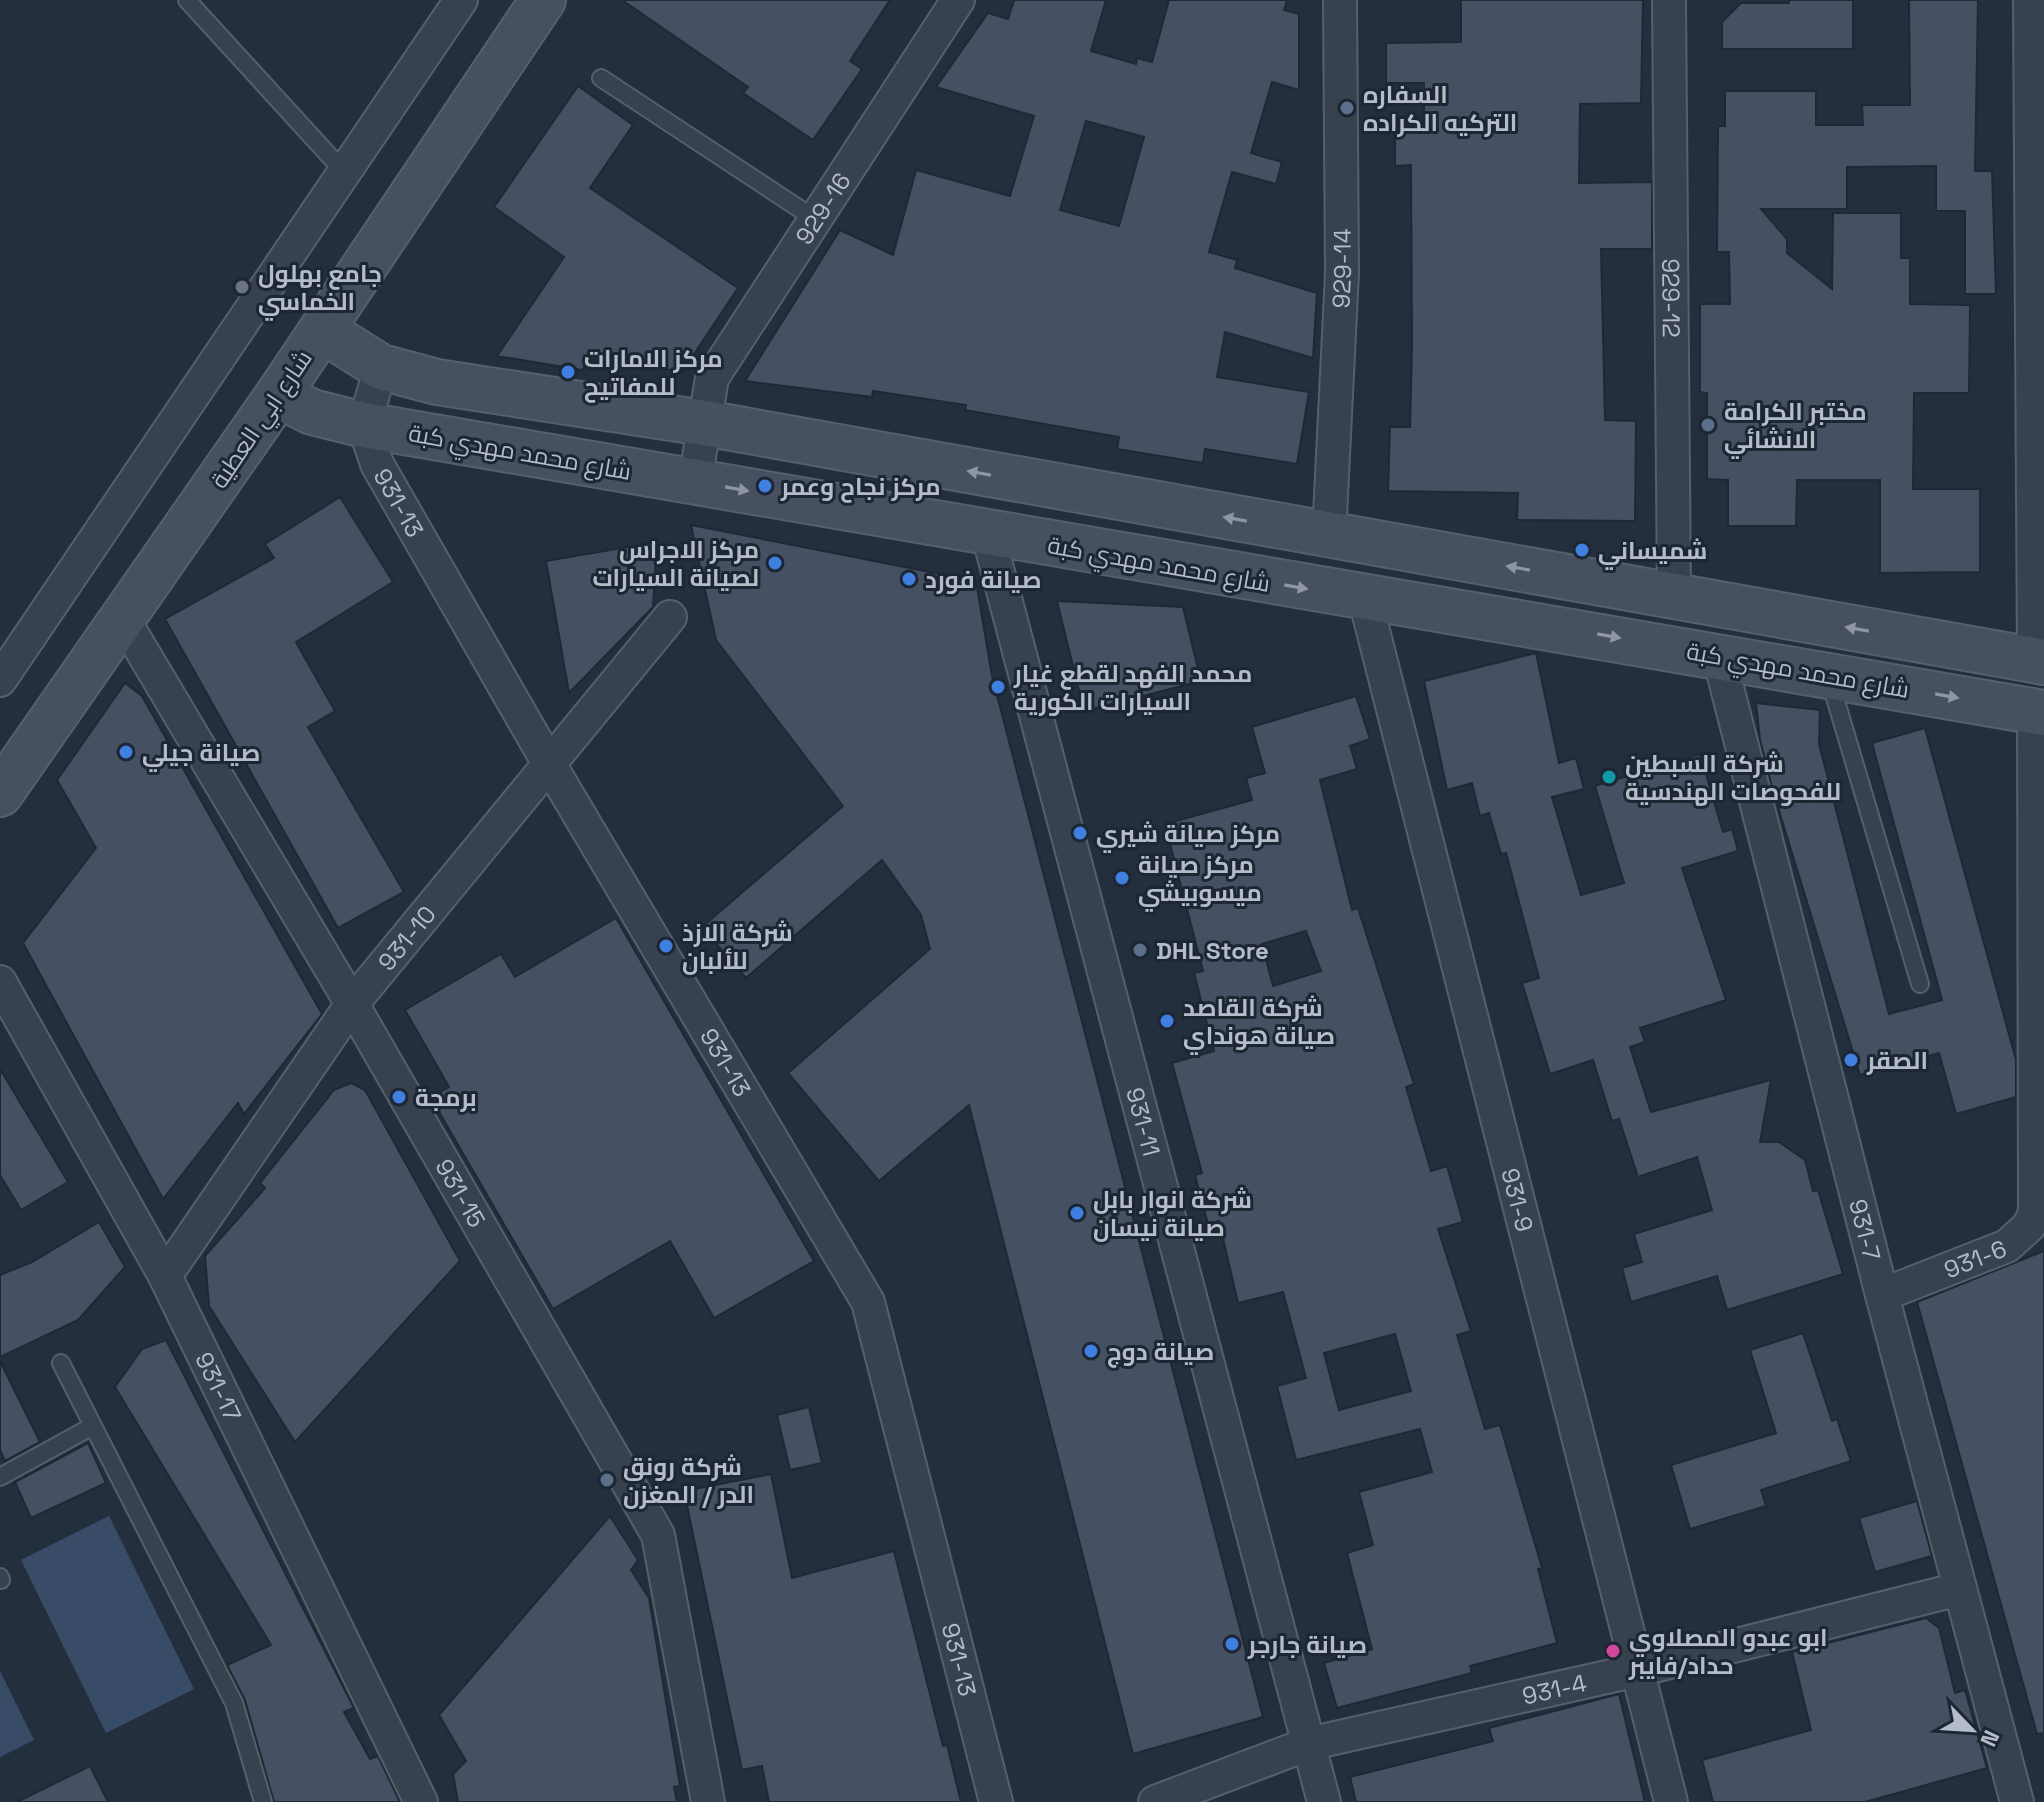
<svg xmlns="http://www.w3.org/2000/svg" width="2044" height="1802" viewBox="0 0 2044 1802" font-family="'Space Grotesk',Cairo,sans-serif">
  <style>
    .water { fill: #394c67 }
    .building { fill: #455162; stroke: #1f2835; stroke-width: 2; fill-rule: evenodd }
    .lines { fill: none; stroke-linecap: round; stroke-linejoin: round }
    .lane-casing { stroke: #565f6c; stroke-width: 20 }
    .street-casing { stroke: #565f6c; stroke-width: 36 }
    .secondary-casing { stroke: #565f6c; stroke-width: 48 }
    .lane { stroke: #38414e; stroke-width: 16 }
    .street { stroke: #38414e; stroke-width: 32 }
    .secondary { stroke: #465061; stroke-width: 44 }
    .oneway { fill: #8e96a5 }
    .service-dot { fill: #5c6f8a; stroke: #1d2633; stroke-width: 3 }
    .worship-dot { fill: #6b7280; stroke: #1d2633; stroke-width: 3 }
    .shop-dot { fill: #3f7fe0; stroke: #1d2633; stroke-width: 3 }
    .culture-dot { fill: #0f9aa8; stroke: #1d2633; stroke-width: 3 }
    .hotel-dot { fill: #d1479c; stroke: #1d2633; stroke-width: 3 }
    .labels { text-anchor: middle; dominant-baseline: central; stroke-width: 6; stroke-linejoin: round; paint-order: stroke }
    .poi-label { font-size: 24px; font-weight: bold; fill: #b4bcc9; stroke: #1d2633; text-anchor: start }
    .street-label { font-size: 24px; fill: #b4bcc9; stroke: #1d2633 }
  </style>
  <rect width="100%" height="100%" fill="#242f3e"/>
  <g class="water">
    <polygon points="109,1516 194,1689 106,1733 21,1560"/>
    <polygon points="0,1671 34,1740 0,1757"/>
  </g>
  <g class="building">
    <polygon points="622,0 890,0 850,61 862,69 813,140 743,93 748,87"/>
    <path d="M1014 0H1106L1091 51 1136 64 1137 58 1152 62 1169 0H1287L1284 10 1299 14V90L1272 82 1251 153 1282 162 1276 184 1232 172 1209 252 1237 260 1235 268 1317 293 1313 358 1225 332 1217 377 1309 392 1297 464 1205 449 1203 463 1117 449 1119 437 965 410 966 405 873 391 872 397 745 381 840 230 893 255 916 170 1010 196 1034 116 936 87 988 13 1008 19ZM1086 121 1144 137 1119 226 1060 210Z"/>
    <polygon points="1461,0 1643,0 1641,103 1580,104 1579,183 1652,182 1652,249 1601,249 1605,420 1636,421 1635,521 1517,520 1518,493 1388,491 1390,427 1410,427 1412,345 1411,165 1395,166 1395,126 1424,126 1424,83 1386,83 1386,43 1461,42"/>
    <polygon points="1789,0 1853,0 1853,49 1722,49 1722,22 1741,3 1789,3"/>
    <polygon points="1909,0 1978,0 1975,171 1992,171 1996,294 1965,294 1965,211 1936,211 1936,166 1847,167 1847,209 1761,209 1787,239 1787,253 1832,289 1833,213 1901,213 1901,258 1910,258 1910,304 1970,305 1969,393 1914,393 1913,489 1980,489 1980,572 1880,573 1880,480 1797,480 1796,526 1728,526 1728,480 1707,479 1707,393 1700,392 1700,304 1730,304 1729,252 1717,252 1718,126 1725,126 1725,91 1816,91 1816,125 1863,125 1862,105 1910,105"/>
    <polygon points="578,86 633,125 590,188 738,288 682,372 590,358 582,370 497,356 564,257 494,207"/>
    <polygon points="340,497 393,582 296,642 335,711 308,727 404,892 338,928 165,619 274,558 265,544"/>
    <polygon points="691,525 976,581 992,676 1263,1717 1133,1754 969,1105 879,1181 788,1073 930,949 921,915 882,860 746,978 702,927 843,806 716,640"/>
    <polygon points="657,542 653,607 569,693 546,561"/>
    <polygon points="1057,601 1183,607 1201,681 1084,711"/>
    <polygon points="1536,653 1559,763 1576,758 1584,789 1552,797 1581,895 1624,883 1595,786 1700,754 1723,832 1732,829 1738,851 1682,868 1726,1000 1640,1028 1645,1042 1630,1047 1651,1112 1771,1080 1760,1142 1779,1142 1805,1160 1813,1191 1818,1190 1843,1274 1727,1310 1717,1276 1631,1302 1622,1268 1642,1262 1634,1234 1712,1210 1697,1157 1638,1177 1619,1119 1612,1121 1593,1060 1550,1074 1522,983 1539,978 1506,853 1501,854 1489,813 1480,816 1472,783 1447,790 1424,681"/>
    <polygon points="125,683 142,696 322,1014 244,1114 238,1103 163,1199 23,943 96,848 57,780"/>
    <path d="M1356 696 1370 739 1350 746 1357 769 1320 780 1352 910 1358 908 1414 1084 1406 1087 1431 1171 1447 1166 1463 1222 1438 1229 1471 1331 1457 1335 1485 1429 1500 1425 1542 1568 1538 1569 1557 1643 1470 1666 1472 1673 1337 1708 1324 1663 1372 1649 1347 1553 1373 1545 1359 1492 1432 1472 1420 1429 1296 1460 1277 1386 1306 1378 1283 1292 1238 1303 1219 1221 1208 1224 1195 1175 1202 1173 1172 1063 1214 1051 1194 973 1203 971 1165 824 1252 800 1246 778 1265 773 1252 727ZM1306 931 1321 971 1273 986 1262 944ZM1395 1334 1411 1391 1339 1410 1324 1353Z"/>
    <polygon points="1756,703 1820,710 1819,744 1889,1014 1942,1000 1872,743 1925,728 2016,1060 2016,1097 1956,1114 1939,1053 1860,1075 1773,791 1760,740"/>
    <polygon points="616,918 814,1261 714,1318 670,1241 553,1309 431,1098 449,1087 405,1010 501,954 515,977"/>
    <polygon points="0,1069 68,1182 21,1210 0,1175"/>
    <polygon points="351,1083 365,1090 460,1261 295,1442 209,1306 205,1256 265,1188 260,1183 334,1090"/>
    <polygon points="99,1222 125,1267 78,1320 0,1357 0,1275 32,1262"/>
    <polygon points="2044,1251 2044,1733 2037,1734 1917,1302"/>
    <polygon points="1803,1333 1832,1421 1837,1419 1851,1461 1761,1490 1766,1506 1690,1529 1671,1465 1776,1433 1750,1350"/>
    <polygon points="166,1340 354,1708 344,1712 370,1759 378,1756 400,1802 274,1802 245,1700 227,1665 271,1645 115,1387 142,1349"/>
    <polygon points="0,1361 40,1442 5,1461 0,1450"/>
    <polygon points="809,1407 822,1463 790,1470 777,1415"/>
    <polygon points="88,1443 106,1483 31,1518 15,1482"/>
    <polygon points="771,1474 792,1578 894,1551 943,1746 947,1745 961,1802 769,1802 762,1766 742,1770 684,1491"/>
    <polygon points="1917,1501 1932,1556 1875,1572 1859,1518"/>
    <polygon points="610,1516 638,1560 631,1570 649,1598 680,1786 674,1787 677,1802 458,1802 453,1774 466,1761 439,1715"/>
    <polygon points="1926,1618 1939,1628 1955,1693 1965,1690 1987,1768 1865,1802 1713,1802 1702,1760 1811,1730 1792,1652"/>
    <polygon points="1619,1694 1645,1802 1356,1802 1350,1777 1493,1741 1489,1728"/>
    <polygon points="90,1766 108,1802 17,1802"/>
  </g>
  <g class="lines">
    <g class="lane-casing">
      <g id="lane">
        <polyline points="187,0 346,174"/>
        <polyline points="601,78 815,219"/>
        <polyline points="1830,681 1920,984"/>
        <polyline points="61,1363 234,1703 263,1802"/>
        <polyline points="0,1477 91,1427"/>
        <polyline points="0,1577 1,1580"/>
      </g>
    </g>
    <g class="street-casing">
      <g id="street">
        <path id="s1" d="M1669 0 1674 597"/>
        <polyline points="2030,0 2034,660"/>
        <path id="s2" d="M381 367 364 425 377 464 548 762 868 1302 996 1802"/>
        <path id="s3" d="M695 482 712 378 958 0"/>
        <path id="s4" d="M988 534 1324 1802"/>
        <path id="s5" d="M1329 536 1342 273 1340 0"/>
        <path id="s6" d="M1365 599 1671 1802"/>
        <path id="s7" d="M123 619 352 1004 658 1535 708 1802"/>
        <path id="s8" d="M1719 656 1882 1295 2017 1802"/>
        <polyline points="0,680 461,0"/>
        <path id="s9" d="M0 982 165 1276 421 1802"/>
        <path id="s10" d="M165 1276 352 1004 670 617"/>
        <path id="s11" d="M1882 1295 2007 1246 2029 1226 2035 1212 2034 712"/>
        <path id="s12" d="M1155 1802 1308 1744 1638 1670 1959 1589"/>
      </g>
    </g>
    <g class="secondary-casing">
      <g id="secondary">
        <polyline points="322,330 381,367 437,382 704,423 2044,662"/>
        <polyline points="278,395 312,412 364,425 2044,713"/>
        <polyline points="0,794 278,395 543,0"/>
      </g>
    </g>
    <use href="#lane" class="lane"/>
    <use href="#street" class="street"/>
    <use href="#secondary" class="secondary"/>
  </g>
  <defs><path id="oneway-solid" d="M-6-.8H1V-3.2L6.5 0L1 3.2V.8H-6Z" transform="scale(2)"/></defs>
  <g class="oneway">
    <use href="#oneway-solid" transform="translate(979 473) rotate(-170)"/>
    <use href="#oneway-solid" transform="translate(737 489) rotate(10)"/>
    <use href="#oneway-solid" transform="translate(1235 519) rotate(-170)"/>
    <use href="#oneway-solid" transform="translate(1518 568) rotate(-170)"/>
    <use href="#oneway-solid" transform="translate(1296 587) rotate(10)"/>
    <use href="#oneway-solid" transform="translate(1857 629) rotate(-170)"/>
    <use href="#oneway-solid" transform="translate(1609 636) rotate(10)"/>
    <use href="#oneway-solid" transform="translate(1947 696) rotate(10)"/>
  </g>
  <g class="service-dot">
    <circle cx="1347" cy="108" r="8"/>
    <circle cx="1708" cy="425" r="8"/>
    <circle cx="1140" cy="950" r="8"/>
    <circle cx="607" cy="1480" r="8"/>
  </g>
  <circle class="worship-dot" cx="242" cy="287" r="8"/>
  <g class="shop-dot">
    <circle cx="568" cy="372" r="8"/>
    <circle cx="765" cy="486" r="8"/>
    <circle cx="1582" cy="550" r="8"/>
    <circle cx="775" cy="563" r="8"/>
    <circle cx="909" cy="579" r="8"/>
    <circle cx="998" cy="687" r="8"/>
    <circle cx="126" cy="752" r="8"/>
    <circle cx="1080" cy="833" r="8"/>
    <circle cx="1122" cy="878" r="8"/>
    <circle cx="666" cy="946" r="8"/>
    <circle cx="1167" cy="1021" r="8"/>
    <circle cx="1851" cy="1060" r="8"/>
    <circle cx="399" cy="1097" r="8"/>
    <circle cx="1077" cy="1213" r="8"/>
    <circle cx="1091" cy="1351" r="8"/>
    <circle cx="1232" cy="1644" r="8"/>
  </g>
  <circle class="culture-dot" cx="1609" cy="777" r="8"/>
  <circle class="hotel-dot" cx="1613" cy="1651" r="8"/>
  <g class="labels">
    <g class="poi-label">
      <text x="1363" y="94">السفاره<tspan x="1363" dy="28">التركيه الكراده</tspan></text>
      <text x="258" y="273">جامع بهلول<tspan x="258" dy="28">الخماسي</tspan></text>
      <text x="584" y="358">مركز الامارات<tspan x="584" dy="28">للمفاتيح</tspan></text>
      <text x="1724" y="411">مختبر الكرامة<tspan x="1724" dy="28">الانشائي</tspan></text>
      <text x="781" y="486">مركز نجاح وعمر</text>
      <text x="759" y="549" text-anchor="end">مركز الاجراس<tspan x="759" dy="28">لصيانة السيارات</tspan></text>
      <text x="1598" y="550">شميساني</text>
      <text x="925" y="579">صيانة فورد</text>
      <text x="1014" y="673">محمد الفهد لقطع غيار<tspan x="1014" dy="28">السيارات الكورية</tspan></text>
      <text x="142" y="752">صيانة جيلي</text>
      <text x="1625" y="763">شركة السبطين<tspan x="1625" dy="28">للفحوصات الهندسية</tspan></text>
      <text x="1096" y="833">مركز صيانة شيري</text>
      <text x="1138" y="864">مركز صيانة<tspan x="1138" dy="28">ميسوبيشي</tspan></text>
      <text x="682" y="932">شركة الازذ<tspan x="682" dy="28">للألبان</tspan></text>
      <text x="1156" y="950">DHL Store</text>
      <text x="1183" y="1007">شركة القاصد<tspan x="1183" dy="28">صيانة هونداي</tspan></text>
      <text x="1867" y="1060">الصقر</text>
      <text x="415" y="1097">برمجة</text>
      <text x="1093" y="1199">شركة انوار بابل<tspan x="1093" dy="28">صيانة نيسان</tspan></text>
      <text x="1107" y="1351">صيانة دوج</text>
      <text x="623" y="1466">شركة رونق<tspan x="623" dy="28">الدر / المغزن</tspan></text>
      <text x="1629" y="1637">ابو عبدو المصلاوي<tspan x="1629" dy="28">حداد/فايبر</tspan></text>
      <text x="1248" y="1644">صيانة جارجر</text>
    </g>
    <g class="street-label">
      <text stroke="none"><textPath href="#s3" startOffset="308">929-16</textPath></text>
      <text stroke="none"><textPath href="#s5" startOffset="268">929-14</textPath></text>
      <text stroke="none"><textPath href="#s1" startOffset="298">929-12</textPath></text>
      <text transform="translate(261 419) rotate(-56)">شارع ابي العطية</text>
      <text transform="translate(520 452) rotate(10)">شارع محمد مهدي كبة</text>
      <text stroke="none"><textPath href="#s2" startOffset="146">931-13</textPath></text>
      <text transform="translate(1159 564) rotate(10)">شارع محمد مهدي كبة</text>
      <text transform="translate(1798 670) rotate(10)">شارع محمد مهدي كبة</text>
      <text stroke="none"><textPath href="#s10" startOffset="416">931-10</textPath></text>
      <text stroke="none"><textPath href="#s2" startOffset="794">931-13</textPath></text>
      <text stroke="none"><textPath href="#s4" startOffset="608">931-11</textPath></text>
      <text stroke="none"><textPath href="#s7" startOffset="666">931-15</textPath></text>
      <text stroke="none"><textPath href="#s6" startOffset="620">931-9</textPath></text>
      <text stroke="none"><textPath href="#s8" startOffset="592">931-7</textPath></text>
      <text stroke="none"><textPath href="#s11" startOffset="100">931-6</textPath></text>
      <text stroke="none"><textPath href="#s9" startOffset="460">931-17</textPath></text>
      <text stroke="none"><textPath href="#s2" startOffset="1442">931-13</textPath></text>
      <text stroke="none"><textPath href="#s12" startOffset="416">931-4</textPath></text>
    </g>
  </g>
  <g transform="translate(1972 1730) rotate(115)" stroke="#1d2633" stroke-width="6" paint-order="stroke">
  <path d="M0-6L14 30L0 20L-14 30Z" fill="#b4bcc9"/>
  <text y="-12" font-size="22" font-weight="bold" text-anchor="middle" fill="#b4bcc9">N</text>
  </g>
</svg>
